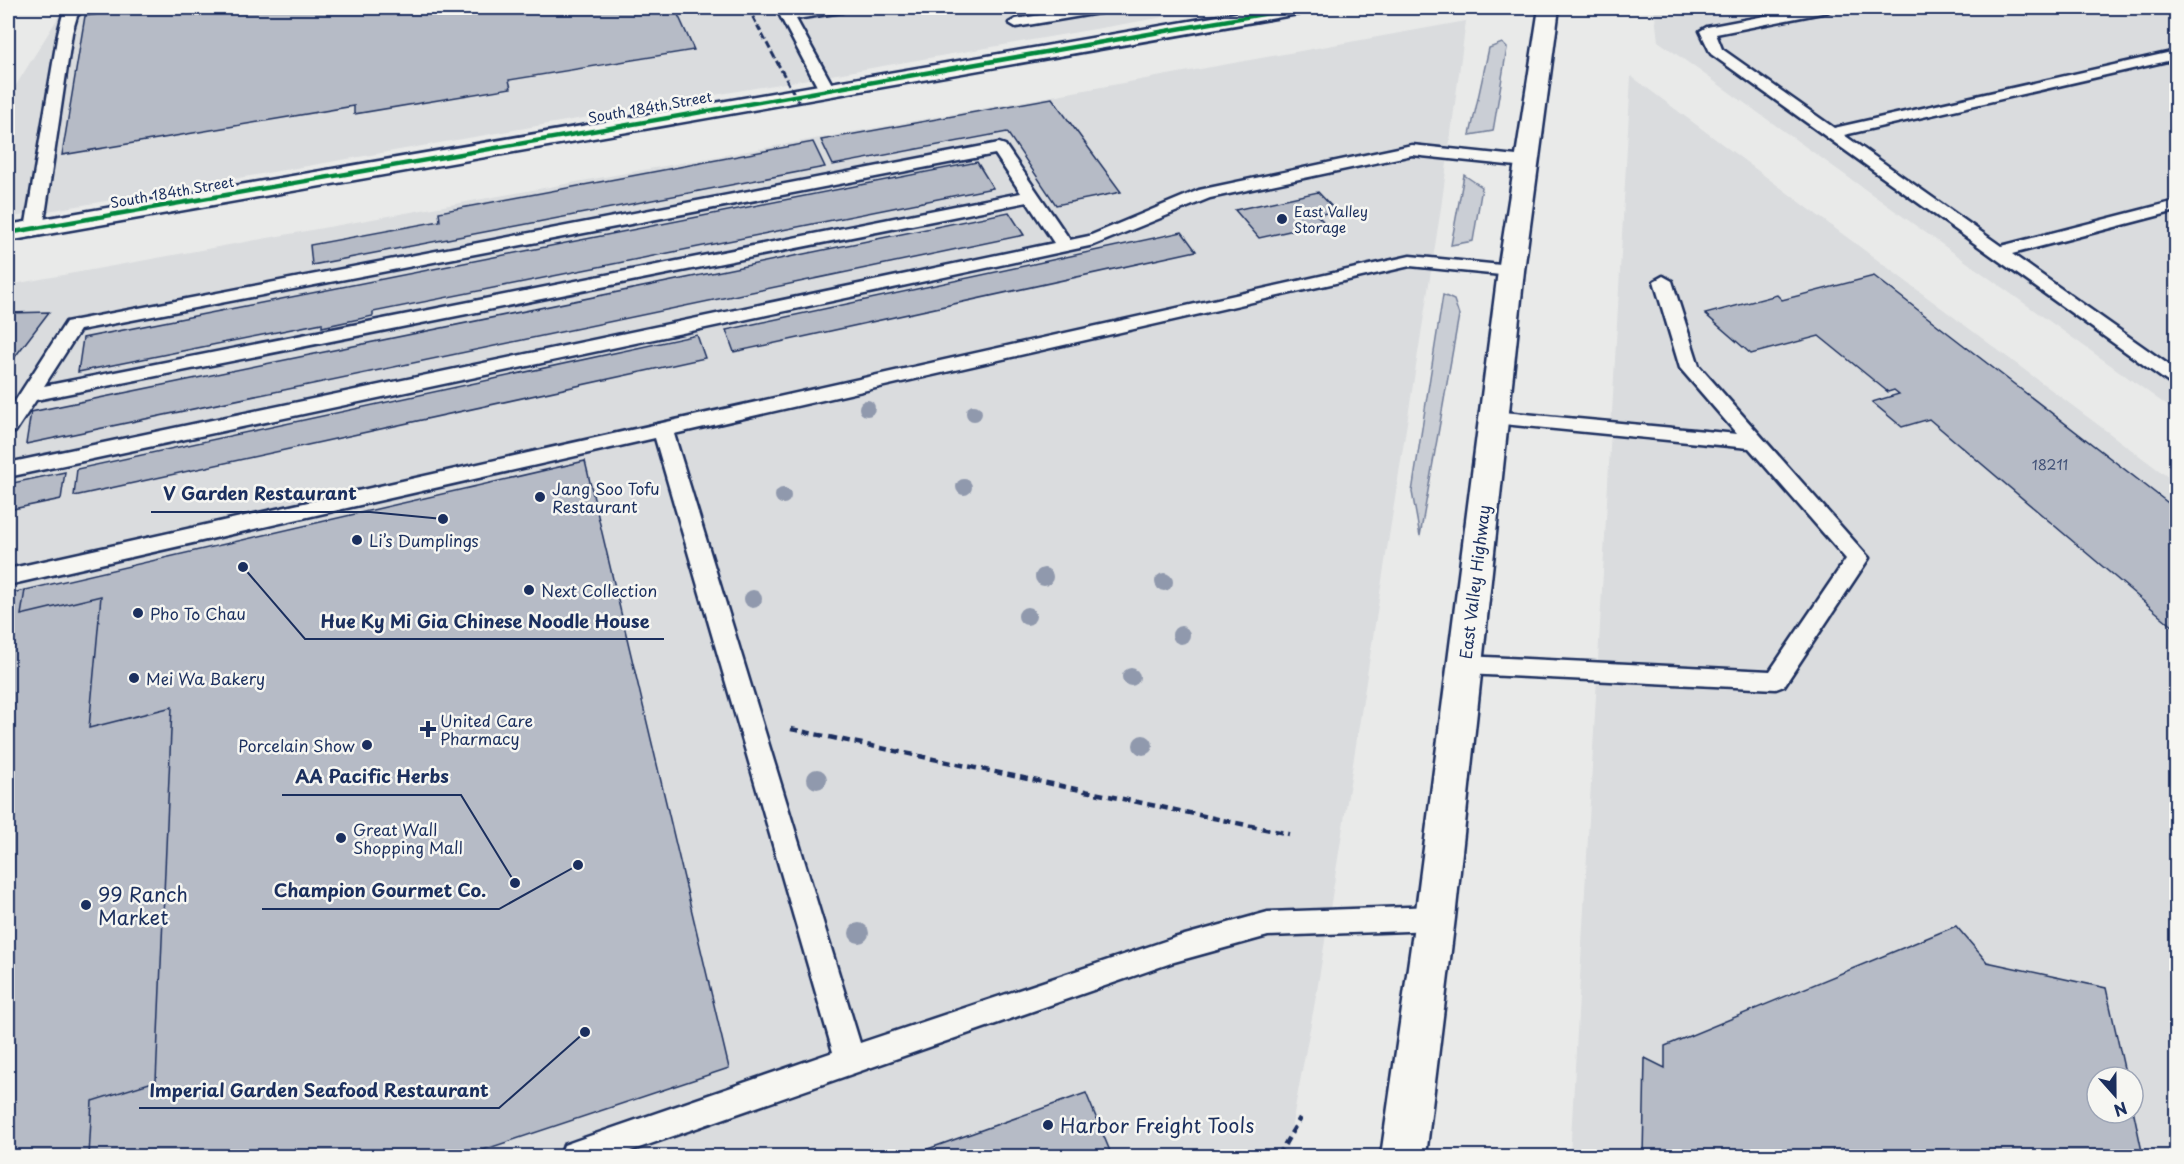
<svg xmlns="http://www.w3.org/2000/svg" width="2184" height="1164" viewBox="0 0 2184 1164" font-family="'Playpen Sans',sans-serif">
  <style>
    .built { fill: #dadcde; fill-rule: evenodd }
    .green { fill: #caced5; stroke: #727e9a; stroke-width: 1.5 }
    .building { fill: #b6bbc6; stroke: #1b2f5e; stroke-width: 1.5 }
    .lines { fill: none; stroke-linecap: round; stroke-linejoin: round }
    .lane-casing { stroke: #1b2f5e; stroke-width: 5 }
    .street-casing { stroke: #1b2f5e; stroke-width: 5 }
    .secondary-casing { stroke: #1b2f5e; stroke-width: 5 }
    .path { stroke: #1b2f5e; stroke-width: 4.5; stroke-dasharray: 8 5; stroke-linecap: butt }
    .lane { fill: #f6f6f2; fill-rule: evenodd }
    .street { fill: #f6f6f2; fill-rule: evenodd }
    .secondary { fill: #f6f6f2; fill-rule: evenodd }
    .rail { stroke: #1b2f5e; stroke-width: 3; stroke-dasharray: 7 3; stroke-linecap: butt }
    .cycleway-casing { stroke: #f6f6f2; stroke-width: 8 }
    .cycleway { stroke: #00873e; stroke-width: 4.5 }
    .tree { fill: #9099ad }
    .poi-dot { fill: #1b2f5e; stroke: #f6f6f2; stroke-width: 2 }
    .labels { text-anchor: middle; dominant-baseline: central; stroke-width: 5; stroke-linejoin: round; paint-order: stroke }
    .far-street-label { font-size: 14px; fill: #1b2f5e; stroke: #f6f6f2 }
    .far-poi-label { font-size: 14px; fill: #1b2f5e; stroke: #f6f6f2; text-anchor: start }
    .number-label { font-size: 14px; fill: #425278 }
    .poi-label { font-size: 16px; fill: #1b2f5e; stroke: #f6f6f2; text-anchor: start }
    .street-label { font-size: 16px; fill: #1b2f5e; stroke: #f6f6f2 }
    .near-poi-label { font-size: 20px; fill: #1b2f5e; stroke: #f6f6f2; text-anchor: start }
    .leader { fill: none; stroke: #1b2f5e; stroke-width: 2 }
    .callout-dot { fill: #1b2f5e; stroke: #f6f6f2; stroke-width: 2 }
    .callout-label { font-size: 18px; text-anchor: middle; font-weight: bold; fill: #1b2f5e; stroke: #f6f6f2; stroke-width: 5; stroke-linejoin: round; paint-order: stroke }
  </style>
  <rect width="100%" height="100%" fill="#e9eae9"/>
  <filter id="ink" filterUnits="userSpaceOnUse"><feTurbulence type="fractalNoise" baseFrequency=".0167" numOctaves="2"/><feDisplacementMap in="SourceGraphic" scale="12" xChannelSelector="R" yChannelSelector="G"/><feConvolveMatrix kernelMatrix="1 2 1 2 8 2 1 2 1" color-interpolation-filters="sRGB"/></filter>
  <g filter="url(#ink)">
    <g class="built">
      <polygon points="64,8 1216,8 8,218 8,98"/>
      <polygon points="1654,8 2176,8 2176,412 1658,41"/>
      <polygon points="1466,21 1441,208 1317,991 1286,1156 8,1156 8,285"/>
      <path d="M1631 76 2176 483V1156H1570ZM2097 1077H2133V1113H2097Z"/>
    </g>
    <g class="green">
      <polygon points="1502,43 1507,48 1493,131 1470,135 1489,48"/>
      <polygon points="1464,175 1482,187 1473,241 1451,245"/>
      <polygon points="1443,295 1454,300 1459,315 1420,536 1412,492"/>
    </g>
    <g class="building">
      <polygon points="145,8 675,8 694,50 509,80 511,88 354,114 354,106 62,155 85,16"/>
      <polygon points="1052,98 1121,192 1056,205 1007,132 833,165 821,140"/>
      <polygon points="813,142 825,167 312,265 310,245 440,221 439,212"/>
      <polygon points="977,162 993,188 373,312 373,316 322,327 322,323 78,372 83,338"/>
      <polygon points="1318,192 1336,211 1317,215 1325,223 1259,238 1235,210"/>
      <polygon points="1009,212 1024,235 26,444 31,412"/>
      <polygon points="1182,232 1196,251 734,352 726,330"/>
      <polygon points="1874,276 2176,509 2176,629 1929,419 1902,427 1872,402 1899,394 1894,390 1888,392 1819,336 1751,354 1705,314 1777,295 1782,300"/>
      <polygon points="49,312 8,366 8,313"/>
      <polygon points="697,335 705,358 74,496 77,469"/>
      <polygon points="585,461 729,1068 465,1156 8,1156 8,594"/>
      <polygon points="65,472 61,499 8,510 8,484"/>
      <polygon points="25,590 21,615 101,596 89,728 172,707 156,1081 92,1101 89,1156 8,1156 8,594"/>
      <polygon points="1956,926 1987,962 2106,988 2126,1077 2097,1077 2097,1113 2133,1113 2133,1109 2143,1156 1643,1156 1645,1058 1665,1068 1665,1046"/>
      <polygon points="1086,1093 1112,1156 908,1156"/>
    </g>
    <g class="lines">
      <g class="lane-casing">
        <g id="lane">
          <polygon points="70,8 85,8 77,16 72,33 43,229 34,234 25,229 58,33 63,14"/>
          <polygon points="776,8 790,8 792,11 816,8 849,8 842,12 796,19 834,88 831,91 826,93 818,88"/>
          <polygon points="1083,8 1112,8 1105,12 1016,27 1009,23 1016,19"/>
          <polygon points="1807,8 1834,8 1827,12 1716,34 1722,49 1834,128 2176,51 2176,59 1844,135 2001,246 2176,201 2176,211 2012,254 2176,370 2176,385 2169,383 1711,54 1700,31 1707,27"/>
          <path d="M999 143 1005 145 1070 240 1089 236 1199 190 1412 145 1526 157 1534 162 1526 167 1412 155 1210 198 1094 245 8 477V463L1054 243 1027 202 36 400 15 432 8 433V412L66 322ZM995 154 1021 193 44 386 80 330Z"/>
          <polygon points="1410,256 1511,266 1520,271 1511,276 1410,266 674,434 860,1043 1174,938 1268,912 1435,906 1445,910 1449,918 1445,926 1435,930 1268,936 1174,962 616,1156 560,1156 564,1145 575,1141 833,1052 655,438 8,585 8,569"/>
          <polygon points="1663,276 1672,281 1699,366 1869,558 1784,686 1776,689 1465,674 1457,671 1453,665 1457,659 1465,656 1770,671 1846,559 1749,448 1493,423 1486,421 1483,417 1486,413 1493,411 1737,434 1680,368 1654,281"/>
        </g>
      </g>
      <g class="street-casing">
        <polygon id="street" points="1265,8 1308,8 1305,12 1298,14 8,241 8,225"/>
      </g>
      <g class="secondary-casing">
        <polygon id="secondary" points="1539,8 1559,8 1524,271 1455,918 1426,1156 1381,1156 1415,918 1498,271"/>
      </g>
      <g class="path">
        <polyline points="791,729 1289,834"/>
        <polyline points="1278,1156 1300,1118"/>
      </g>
      <use href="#lane" class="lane"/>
      <use href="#street" class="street"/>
      <use href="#secondary" class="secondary"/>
      <polyline class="rail" points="748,8 800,105"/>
      <g class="cycleway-casing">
        <polyline id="cycleway" points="8,233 1298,8"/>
      </g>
      <use href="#cycleway" class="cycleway"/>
    </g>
    <g class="tree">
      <circle cx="867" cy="408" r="8"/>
      <circle cx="974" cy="413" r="8"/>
      <circle cx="964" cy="487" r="8"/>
      <circle cx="783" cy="496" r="8"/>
      <circle cx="1044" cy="577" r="9"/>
      <circle cx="1164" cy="582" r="9"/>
      <circle cx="753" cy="599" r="9"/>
      <circle cx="1027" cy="616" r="9"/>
      <circle cx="1181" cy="635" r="9"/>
      <circle cx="1131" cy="677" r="9"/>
      <circle cx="1143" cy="745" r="10"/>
      <circle cx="817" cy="779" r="10"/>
      <circle cx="859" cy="933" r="10"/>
    </g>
  </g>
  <g class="poi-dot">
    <circle cx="1282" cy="219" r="6"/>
    <circle cx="540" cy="497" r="6"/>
    <circle cx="357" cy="540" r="6"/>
    <circle cx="529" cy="590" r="6"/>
    <circle cx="138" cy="613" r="6"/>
    <circle cx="134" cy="678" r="6"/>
    <path d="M425 720h6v6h6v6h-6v6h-6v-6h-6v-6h6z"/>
    <circle cx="367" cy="745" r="6"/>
    <circle cx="341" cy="838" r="6"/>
    <circle cx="86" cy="905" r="6"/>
    <circle cx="1048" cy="1125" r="6"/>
  </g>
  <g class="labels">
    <g class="far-street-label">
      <text transform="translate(650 107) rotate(-10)">South 184th Street</text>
      <text transform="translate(172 192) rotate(-10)">South 184th Street</text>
    </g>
    <g class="far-poi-label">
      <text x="1294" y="211">East Valley<tspan x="1294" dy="16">Storage</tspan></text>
    </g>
    <g class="number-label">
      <text x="2050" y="464">18211</text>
    </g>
    <g class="poi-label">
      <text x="552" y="488">Jang Soo Tofu<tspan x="552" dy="18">Restaurant</tspan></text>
      <text x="369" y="540">Li’s Dumplings</text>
      <text x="541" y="590">Next Collection</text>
      <text x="150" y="613">Pho To Chau</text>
      <text x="146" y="678">Mei Wa Bakery</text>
      <text x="440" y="720">United Care<tspan x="440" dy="18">Pharmacy</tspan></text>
      <text x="355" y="745" text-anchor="end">Porcelain Show</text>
      <text x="353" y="829">Great Wall<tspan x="353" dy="18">Shopping Mall</tspan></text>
    </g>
    <g class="street-label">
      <text transform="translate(1474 582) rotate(-83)">East Valley Highway</text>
    </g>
    <g class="near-poi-label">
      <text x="98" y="894">99 Ranch<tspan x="98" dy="23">Market</tspan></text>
      <text x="1060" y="1125">Harbor Freight Tools</text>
    </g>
  </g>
  <path class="leader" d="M443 519L370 512H151M243 567L305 639H664M515 883L461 795H282M578 865L499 909H262M585 1032L499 1108H139"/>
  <g class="callout-dot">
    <circle cx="443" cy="519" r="6"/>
    <circle cx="243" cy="567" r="6"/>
    <circle cx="515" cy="883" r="6"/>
    <circle cx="578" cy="865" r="6"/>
    <circle cx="585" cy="1032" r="6"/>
  </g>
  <g class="callout-label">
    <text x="260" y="500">V Garden Restaurant</text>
    <text x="485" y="628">Hue Ky Mi Gia Chinese Noodle House</text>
    <text x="372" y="783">AA Pacific Herbs</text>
    <text x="380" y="897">Champion Gourmet Co.</text>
    <text x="319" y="1097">Imperial Garden Seafood Restaurant</text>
  </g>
  <rect width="2184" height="1164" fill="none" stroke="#f6f6f2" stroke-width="30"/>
  <rect x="15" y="15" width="2154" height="1134" fill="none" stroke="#1b2f5e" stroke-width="2" filter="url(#ink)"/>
  <g transform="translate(2115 1095) rotate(159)"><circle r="28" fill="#f6f6f2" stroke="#9ea6b7" stroke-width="1.5"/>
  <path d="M0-4.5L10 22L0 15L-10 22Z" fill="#1b2f5e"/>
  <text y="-9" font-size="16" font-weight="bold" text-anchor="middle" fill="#1b2f5e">N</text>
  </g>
</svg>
